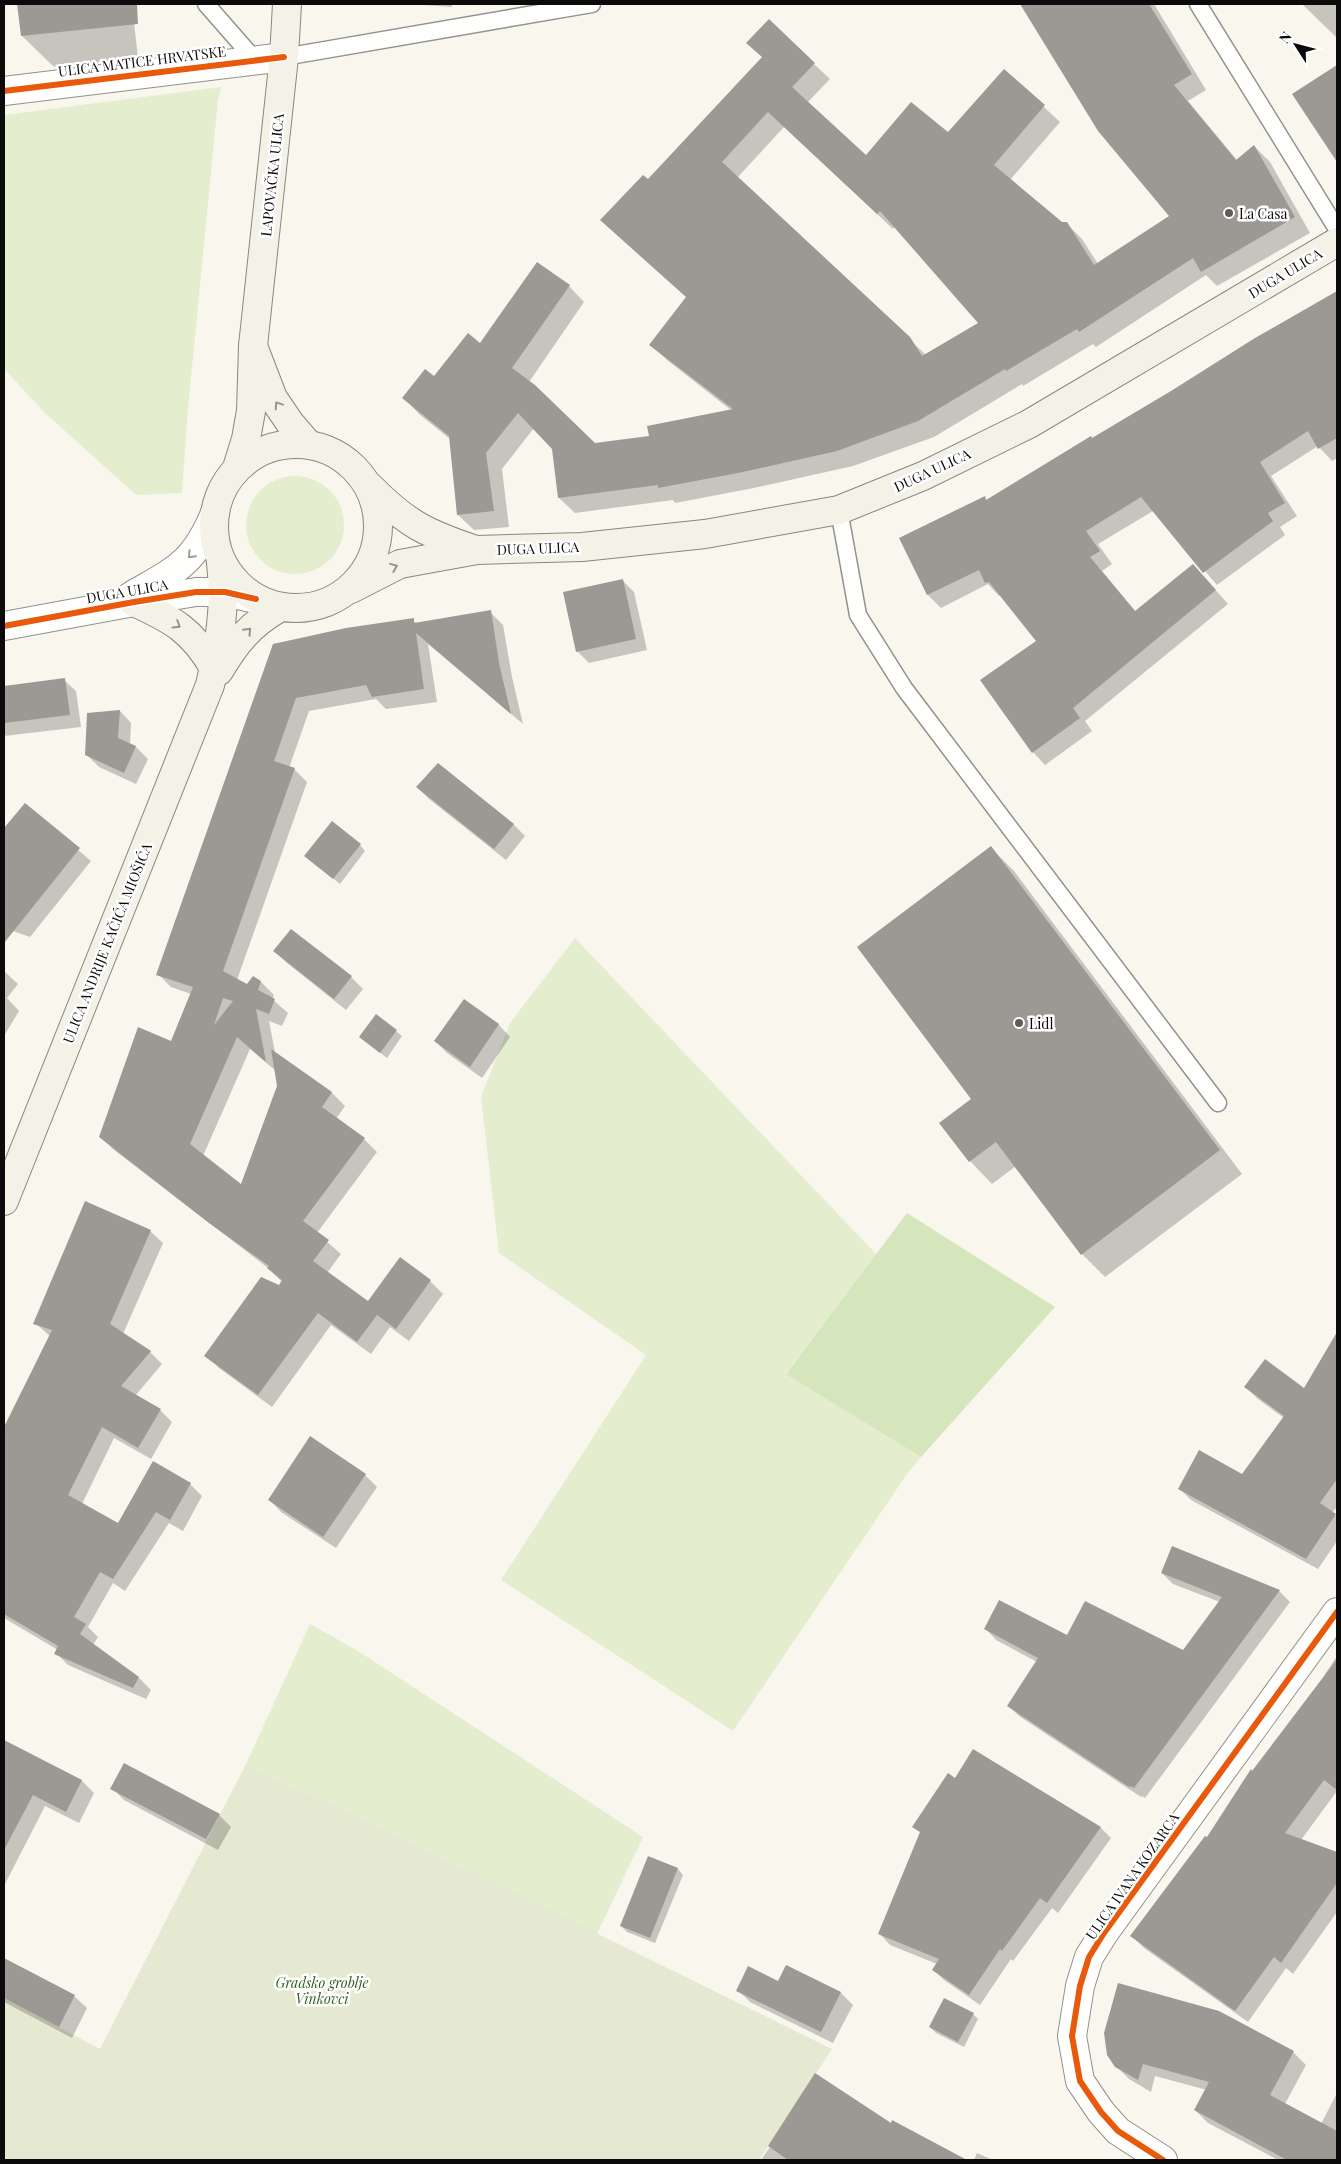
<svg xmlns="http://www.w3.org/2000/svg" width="1341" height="2164" viewBox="0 0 1341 2164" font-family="'Playfair Display',serif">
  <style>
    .green { fill: #e4eecf }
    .forest { fill: #d5e5bc }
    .cemetery { fill: #e6e9d2 }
    .shadow { fill: #0003; fill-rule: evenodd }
    .building { fill: #9c9894; fill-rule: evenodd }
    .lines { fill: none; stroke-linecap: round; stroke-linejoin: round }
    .service-casing { stroke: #92918d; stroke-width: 19 }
    .minor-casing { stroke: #92918d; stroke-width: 30 }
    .tertiary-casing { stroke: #92918d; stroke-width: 30 }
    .secondary-casing { stroke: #898784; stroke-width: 30 }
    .service { stroke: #fefefc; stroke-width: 16 }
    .minor { stroke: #fefefc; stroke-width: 28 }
    .tertiary { stroke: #fefefc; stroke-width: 28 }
    .secondary { stroke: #f4f1e7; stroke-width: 28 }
    .cycleway-casing { stroke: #fff; stroke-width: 9 }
    .cycleway { stroke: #e8590c; stroke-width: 6 }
    .oneway { stroke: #97958f }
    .oneway2 { stroke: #9d9d9c }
    .poi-dot { fill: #5e5d5a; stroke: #fff; stroke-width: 2 }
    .labels { text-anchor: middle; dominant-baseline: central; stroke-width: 5; stroke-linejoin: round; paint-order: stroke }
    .street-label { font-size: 14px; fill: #0b0b0b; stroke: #fff }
    .poi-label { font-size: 14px; fill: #0b0b0b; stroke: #fff; text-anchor: start }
    .park-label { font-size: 14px; font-style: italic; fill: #325f1e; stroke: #fff }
  </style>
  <rect width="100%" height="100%" fill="#f9f6ee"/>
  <g class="green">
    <polygon points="221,87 218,100 188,409 182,493 136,495 45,413 4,369 4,115"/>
    <circle cx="295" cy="525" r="49"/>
    <polygon points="575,938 877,1255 786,1373 921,1457 907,1474 733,1731 501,1580 646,1355 499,1253 481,1097 510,1023"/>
    <polygon points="310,1624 358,1651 643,1837 597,1934 246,1764"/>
  </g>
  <polygon class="forest" points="907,1213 1055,1307 921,1457 786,1374"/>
  <polygon class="cemetery" points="246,1764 468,1870 832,2049 759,2160 4,2160 4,1998 100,2049"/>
  <g class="shadow">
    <polygon points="19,4 132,4 138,58 54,67 22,36"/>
    <polygon points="408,4 452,4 452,7"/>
    <path d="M1021 4H1154L1206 90 1188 101 1237 160 1254 146 1270 162 1310 233 1217 286 1206 275 1096 347 1093 344 1023 386 1022 384 934 437 853 466 754 488 675 503 673 500 575 513 559 498 553 448 534 428 502 469 509 527 474 530 458 515 450 439 419 414 404 398 569 286 584 302 529 382 594 444 650 437 732 411 667 360 651 344 687 297 648 181 814 64 830 79 807 103 866 157 948 134 1004 70 1060 122 1010 180 1062 223H1066L1082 239 1098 264 1171 217 1099 130ZM784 127 893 229 896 226 980 323 926 355 737 178Z"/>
    <polygon points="1302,4 1337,4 1337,38"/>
    <polygon points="1337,90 1337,160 1304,110"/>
    <polygon points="1337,293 1337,458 1332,461 1318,446 1271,476 1297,516 1280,527 1285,535 1217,585 1153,511 1098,544 1112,564 1102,571 1136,612 1193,565 1228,604 1085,721 1092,731 1045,765 1033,752 1038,642 1001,595 999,596 988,584 941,608 928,595 901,538 984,498 987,501"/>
    <polygon points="622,580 634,592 647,650 589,663 577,651"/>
    <path d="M490 612 503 625 512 677 523 724 428 644 437 702 386 709 376 699 309 711 289 768 294 769 307 782 237 980 247 985 261 982 274 995 272 999 288 1013 282 1026 269 1021 275 1053 332 1093 345 1106 336 1119 364 1139 377 1152 317 1233 341 1254 327 1273 368 1303 430 1281 443 1294 409 1341 390 1327 371 1354 331 1325 272 1407 219 1368 206 1355 279 1287 282 1282 268 1268 114 1150 101 1137 172 1043 191 994 171 987 158 974 274 645 413 620 417 624ZM250 1049 276 1071 278 1086 242 1186 203 1156Z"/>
    <polygon points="64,680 76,691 81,727 4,736 4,687"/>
    <polygon points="120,711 131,723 130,745 136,747 148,759 136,784 99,767 87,755"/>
    <polygon points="417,787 513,824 525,836 506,860 429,799"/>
    <polygon points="25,804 91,861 30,937 4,928 4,830"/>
    <polygon points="360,845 365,851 340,884 312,861"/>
    <polygon points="991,848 1014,871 1242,1174 1105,1277 1082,1254 1016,1166 992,1184 970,1161"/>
    <polygon points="275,951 351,977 363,989 346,1010 287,963"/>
    <polygon points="4,971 18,984 7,998 19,1011 4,1036"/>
    <polygon points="464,1001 499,1025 510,1037 482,1078 447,1053 435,1041"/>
    <polygon points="376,1016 402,1036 387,1058 360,1037"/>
    <polygon points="150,1231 163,1243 123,1334 150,1352 162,1364 135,1396 160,1410 172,1422 151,1459 114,1438 82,1504 119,1525 190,1484 202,1496 183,1531 169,1523 125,1591 113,1583 88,1627 98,1637 93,1645 139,1678 151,1690 146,1699 68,1665 56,1653 58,1650 4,1618 4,1430 51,1337 35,1323"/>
    <polygon points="1337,1360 1337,1507 1332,1513 1337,1517 1337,1541 1318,1569 1191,1500 1179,1488 1243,1475 1284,1418 1258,1399 1246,1387 1305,1390"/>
    <polygon points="365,1475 377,1487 336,1548 281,1512 270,1500"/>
    <polygon points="1162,1573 1279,1591 1290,1602 1145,1798 1142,1796 1141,1797 1019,1716 1008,1705 1037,1662 996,1640 986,1629 1068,1637 1184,1652 1220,1602 1173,1584"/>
    <polygon points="1337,1656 1337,1791 1301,1840 1337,1854 1337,1912 1293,1974 1286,1968 1248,2022 1144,1948 1132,1936 1207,1839 1252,1772 1326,1676 1325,1674"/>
    <polygon points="10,1744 82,1781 94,1793 79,1823 45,1806 4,1886 4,1746 8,1748"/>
    <polygon points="974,1751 1101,1828 1111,1838 1058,1913 1052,1908 1013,1961 1011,1959 980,2005 944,1980 934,1970 937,1964 890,1945 880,1934 921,1833 914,1826 956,1780"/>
    <polygon points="112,1788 219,1815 231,1827 218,1850 124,1800"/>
    <polygon points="649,1857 678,1869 683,1875 655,1943 627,1932 621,1926"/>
    <polygon points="4,1959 74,1996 87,2008 72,2038 4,2002"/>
    <polygon points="787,1966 841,1993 853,2005 833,2043 750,2002 738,1990 779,1983"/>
    <polygon points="973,2014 978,2019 964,2047 936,2033 930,2027"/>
    <polygon points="1293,2052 1306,2065 1285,2104 1321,2124 1337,2093 1337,2160 1278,2160 1208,2123 1195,2110 1207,2090 1155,2076 1151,2092 1129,2079 1116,2066"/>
    <polygon points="893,2122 965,2160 761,2160 770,2147 891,2125"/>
    <polygon points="977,2153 993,2160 974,2160"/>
  </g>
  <g class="building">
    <polygon points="17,4 137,4 138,24 21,36"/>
    <path d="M1020 4H1149L1192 74 1174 85 1236 160 1254 145 1295 217 1201 272 1193 258 1079 332 1077 329 1006 371 1005 369 918 421 837 451 738 473 658 488V485L558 498 552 449 518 413 486 453 494 511 457 515 449 436 402 398 425 369 434 376 468 333 480 343 537 262 570 285 512 368 535 385 595 443 649 436 647 426 733 409 649 345 686 297 600 220 643 175 648 179 762 57 746 43 769 19 815 63 792 87 866 155 911 102 948 132 1004 69 1045 105 994 165 1062 222H1067L1094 265 1169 216 1098 131ZM768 112 877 214 880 211 978 323 922 356 910 337 722 162Z"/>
    <polygon points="1337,65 1337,162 1292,94"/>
    <polygon points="1337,291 1337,438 1318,449 1308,431 1260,462 1285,503 1268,513 1273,521 1203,573 1141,497 1086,531 1100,551 1090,557 1135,611 1193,564 1216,590 1073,708 1080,718 1032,753 980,680 1036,641 989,582 985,583 979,570 927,595 899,538 985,496 986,500 1091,436 1092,438 1171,391 1255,338"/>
    <polygon points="623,579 636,639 576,652 563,592"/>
    <path d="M491 610 499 663 511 714 416 633 424 689 372 697 366 685 296 698 274 761 295 768 223 971 247 984 253 976 261 981 258 990 275 999 269 1014 256 1009 266 1062 237 1037 190 1144 241 1184 277 1086 271 1049 332 1092 322 1107 365 1138 303 1221 329 1240 313 1261 368 1301 400 1257 431 1280 396 1329 377 1315 357 1342 318 1313 258 1395 204 1356 261 1277 279 1285 282 1280 267 1268 269 1266 209 1223 99 1137 138 1027 171 1041 193 987 156 975 273 644 346 628 414 618V623ZM223 998 233 1001 214 1025Z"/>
    <polygon points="65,678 70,715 4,723 4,686"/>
    <polygon points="120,710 118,738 136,746 124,773 85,755 87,713"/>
    <polygon points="438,763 514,824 494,849 416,787"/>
    <polygon points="25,803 80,848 4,943 4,828"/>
    <polygon points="332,821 361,844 333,879 304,856"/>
    <polygon points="991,846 1220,1150 1081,1255 996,1142 969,1162 939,1123 971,1099 857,947"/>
    <polygon points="291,929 352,976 334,999 273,951"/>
    <polygon points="464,999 499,1024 470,1067 434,1041"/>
    <polygon points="376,1014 397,1030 380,1053 359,1037"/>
    <polygon points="85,1201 151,1230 110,1324 151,1351 121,1386 161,1409 138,1448 102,1427 68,1495 118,1523 153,1461 191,1483 170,1520 156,1512 113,1579 100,1572 74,1617 86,1624 80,1634 139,1677 133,1688 54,1654 58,1646 4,1614 4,1427 52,1330 33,1324"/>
    <polygon points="1337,1332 1337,1479 1320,1503 1336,1514 1306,1559 1178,1489 1199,1450 1242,1474 1284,1416 1244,1387 1265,1359 1304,1388"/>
    <polygon points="310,1436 366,1474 323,1537 268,1500"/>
    <polygon points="1172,1546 1280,1590 1134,1788 1130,1786 1129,1787 1007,1706 1038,1658 984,1629 999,1600 1067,1635 1085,1601 1183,1650 1222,1597 1161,1573"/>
    <polygon points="1337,1659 1337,1790 1324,1780 1285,1833 1337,1852 1337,1883 1281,1963 1274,1957 1235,2011 1130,1936 1205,1836 1207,1837 1251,1769 1252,1771"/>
    <polygon points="4,1740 82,1780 66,1812 33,1795 4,1850"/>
    <polygon points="973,1749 1101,1827 1047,1903 1040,1898 1002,1951 1000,1949 969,1995 932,1970 939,1959 878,1934 920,1832 912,1827 948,1773 955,1778"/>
    <polygon points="124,1763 220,1814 206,1839 110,1789"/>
    <polygon points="648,1856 678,1868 650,1938 620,1926"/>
    <polygon points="4,1958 75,1995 59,2027 4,1998"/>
    <polygon points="786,1965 841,1992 821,2032 736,1991 748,1966 778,1981"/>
    <polygon points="1118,1983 1219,2011 1294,2051 1270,2095 1337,2131 1337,2160 1287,2160 1194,2110 1209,2082 1143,2064 1138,2080 1115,2067 1107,2055 1104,2033"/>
    <polygon points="944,1998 974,2013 958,2042 929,2027"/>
    <polygon points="815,2073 891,2123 892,2120 967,2160 788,2160 768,2146"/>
  </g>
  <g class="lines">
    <g class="service-casing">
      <g id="service">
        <polyline points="206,4 255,60"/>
        <polyline points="1198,4 1337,229"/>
        <polyline points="284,57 592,4"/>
        <polyline points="839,510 858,615 904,688 1218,1103"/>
      </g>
    </g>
    <g class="minor-casing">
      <g id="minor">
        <polyline points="4,91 284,57"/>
        <polyline points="1163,2160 1118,2131 1101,2112 1080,2081 1072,2036 1080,1986 1089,1957 1104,1933 1337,1612"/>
      </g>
    </g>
    <g class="tertiary-casing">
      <g id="tertiary">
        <path d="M131 596C176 570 194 564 215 513"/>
        <polyline points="4,626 134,602 196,592 225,592 256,599"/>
      </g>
    </g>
    <g class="secondary-casing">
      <g id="secondary">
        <polyline points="253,346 284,57 287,4"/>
        <circle cx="296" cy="526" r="82"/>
        <polyline points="237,468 246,439 251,411 253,346 273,398 290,423 308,444"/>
        <path d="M370 487C406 523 425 533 473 549"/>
        <polyline points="351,589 400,564 477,550 582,547 705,534 839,510 923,476 1029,424 1337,242"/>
        <path d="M134 602C173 620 192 630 214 668"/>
        <path d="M219 671C236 642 250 625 279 608"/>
        <path d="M4 1201 210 685C220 642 226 607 221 563"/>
      </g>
    </g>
    <use href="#service" class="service"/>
    <use href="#minor" class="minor"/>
    <use href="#tertiary" class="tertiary"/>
    <use href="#secondary" class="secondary"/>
    <g class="cycleway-casing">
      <g id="cycleway">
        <polyline points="4,91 284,57"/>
        <polyline points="4,626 134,602 196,592 225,592 256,599"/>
        <polyline points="1163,2160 1118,2131 1101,2112 1080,2081 1072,2036 1080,1986 1089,1957 1104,1933 1337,1612"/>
      </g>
    </g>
    <use href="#cycleway" class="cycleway"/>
  </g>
  <defs><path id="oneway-chevron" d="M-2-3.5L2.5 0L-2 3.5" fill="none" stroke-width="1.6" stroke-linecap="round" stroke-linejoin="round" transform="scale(1.25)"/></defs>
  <g class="oneway">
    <use href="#oneway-chevron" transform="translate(278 405) rotate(-124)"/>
    <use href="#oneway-chevron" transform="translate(394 567) rotate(-22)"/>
    <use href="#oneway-chevron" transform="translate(177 625) rotate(32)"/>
    <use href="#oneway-chevron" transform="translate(248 631) rotate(-47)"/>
  </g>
  <use class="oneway2" href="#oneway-chevron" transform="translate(191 555) rotate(133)"/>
  <g class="poi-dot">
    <circle cx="1229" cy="213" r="5"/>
    <circle cx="1019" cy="1023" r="5"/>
  </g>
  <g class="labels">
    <g class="street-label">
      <text transform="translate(142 61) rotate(-7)">ULICA MATICE HRVATSKE</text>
      <text transform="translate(272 175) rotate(-84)">LAPOVAČKA ULICA</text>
      <text transform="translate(1285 273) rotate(-31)">DUGA ULICA</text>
      <text transform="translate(932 470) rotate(-25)">DUGA ULICA</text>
      <text transform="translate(538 548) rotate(-2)">DUGA ULICA</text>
      <text transform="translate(127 591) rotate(-10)">DUGA ULICA</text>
      <text transform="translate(107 943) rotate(-68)">ULICA ANDRIJE KAČIĆA MIOŠIĆA</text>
      <text transform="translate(1132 1876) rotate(-55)">ULICA IVANA KOZARCA</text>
    </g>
    <g class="poi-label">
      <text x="1239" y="213">La Casa</text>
      <text x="1029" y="1023">Lidl</text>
    </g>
    <g class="park-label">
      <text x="322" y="1982">Gradsko groblje<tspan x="322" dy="16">Vinkovci</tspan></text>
    </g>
  </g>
  <rect width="1341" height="2164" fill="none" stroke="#0b0b0b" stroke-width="10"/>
  <g transform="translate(1296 45) rotate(306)" stroke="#ffffff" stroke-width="4" paint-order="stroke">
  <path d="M0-4L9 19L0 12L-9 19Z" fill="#0b0b0b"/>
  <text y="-8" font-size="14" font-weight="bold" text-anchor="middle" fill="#0b0b0b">N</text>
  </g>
</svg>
